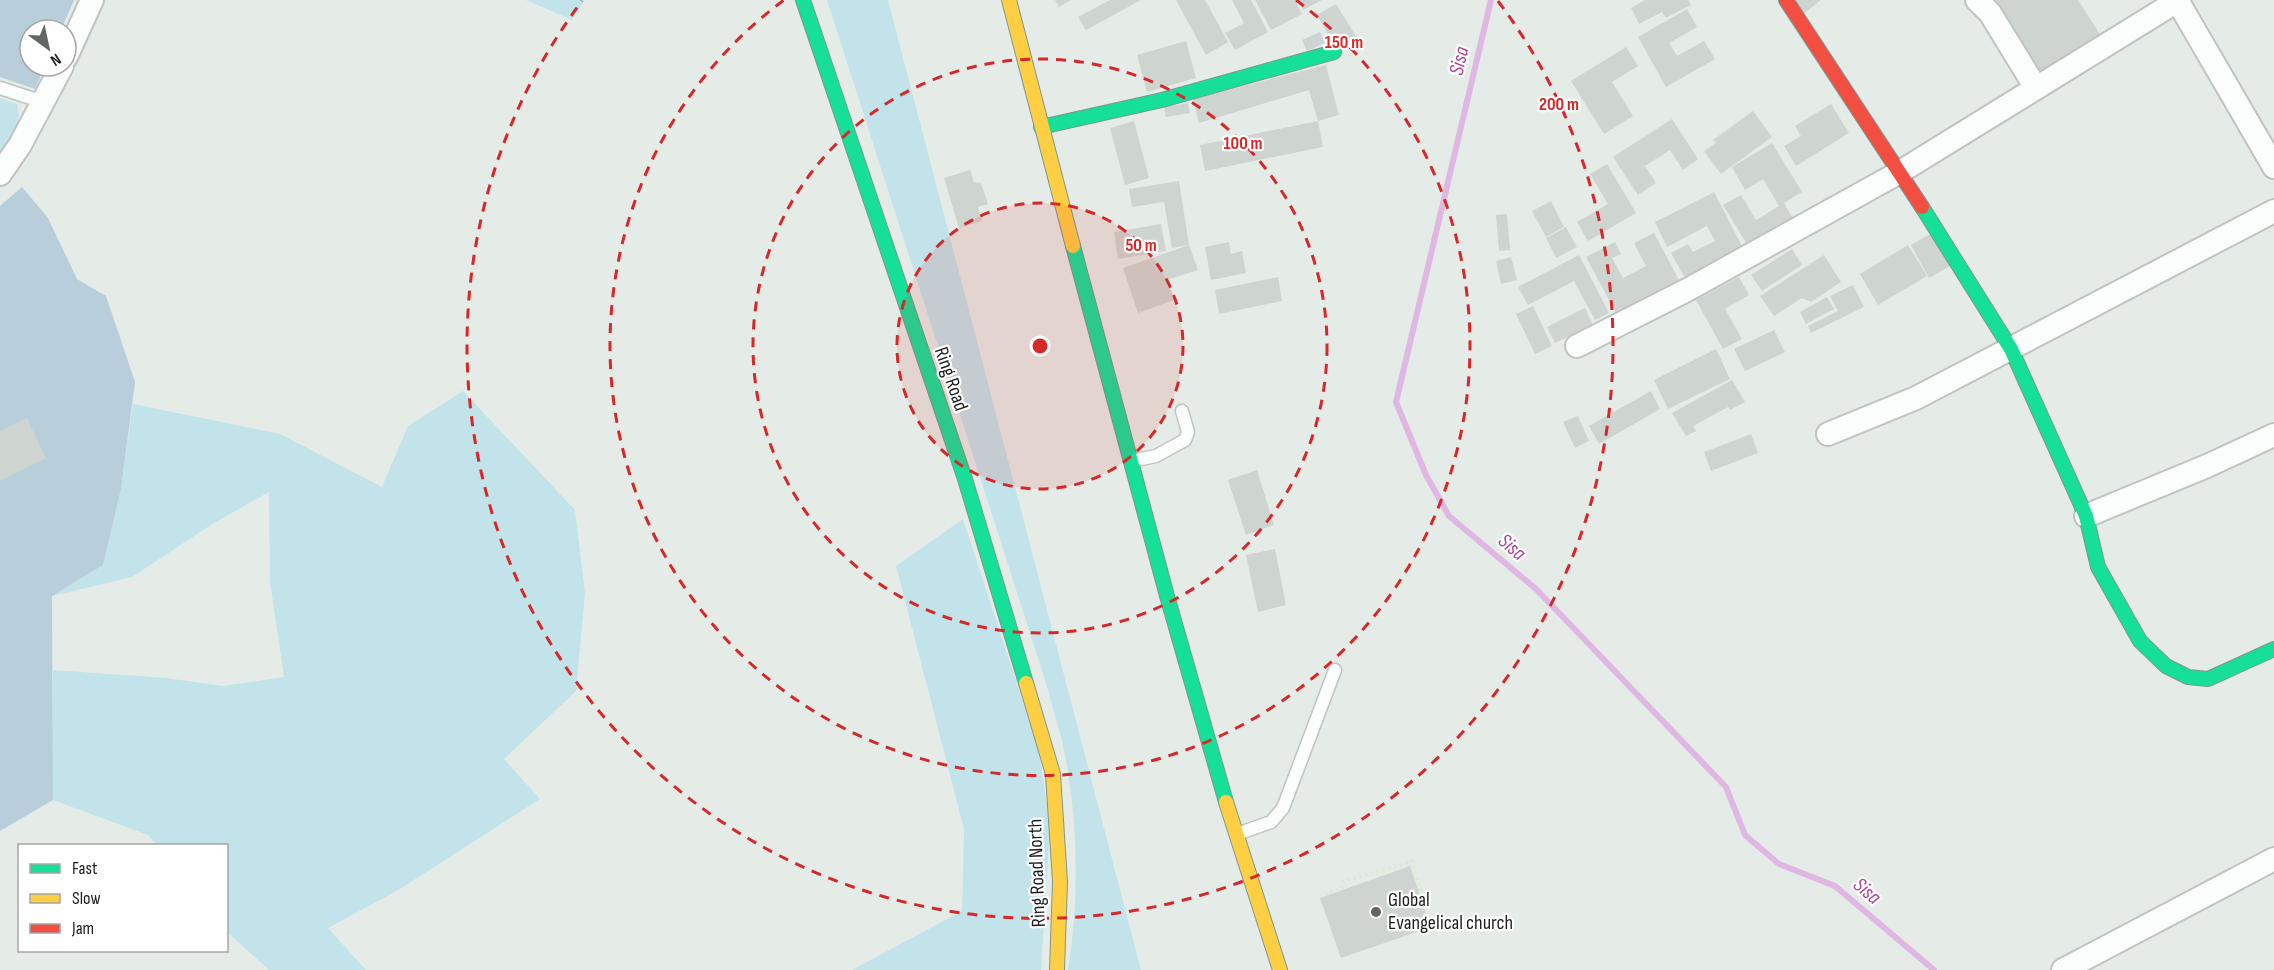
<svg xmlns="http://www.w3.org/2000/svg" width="2274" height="970" viewBox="0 0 2274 970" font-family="'Sofia Sans Condensed',sans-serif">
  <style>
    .grass { fill: #c2e3ea }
    .forest { fill: #b8cedb }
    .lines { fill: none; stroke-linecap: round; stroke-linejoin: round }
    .stream { stroke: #dfb7e2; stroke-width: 6 }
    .building { fill: #ced5d1 }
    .lane-casing { stroke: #c0c3c1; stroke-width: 15 }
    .street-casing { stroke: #c0c3c1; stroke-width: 26 }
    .fast-casing { stroke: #7c9791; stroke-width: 16 }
    .slow-casing { stroke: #7c9791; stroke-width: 16 }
    .jam-casing { stroke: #7c9791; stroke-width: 16 }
    .path { stroke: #dbebd8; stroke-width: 4; stroke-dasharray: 3 3; stroke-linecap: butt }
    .lane { stroke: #fbfcfc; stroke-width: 12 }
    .street { stroke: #fbfcfc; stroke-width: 22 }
    .fast { stroke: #16e098; stroke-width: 14 }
    .slow { stroke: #ffcf43; stroke-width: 14 }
    .jam { stroke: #f24e42; stroke-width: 14 }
    .ring { fill: none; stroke: #d62828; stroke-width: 3; stroke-dasharray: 10 8 }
    .poi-dot { fill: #636564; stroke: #fff; stroke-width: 2 }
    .labels { text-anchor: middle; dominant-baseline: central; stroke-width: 4.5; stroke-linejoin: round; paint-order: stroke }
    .street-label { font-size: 20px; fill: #1d1d1d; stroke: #fff }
    .poi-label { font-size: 20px; fill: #1d1d1d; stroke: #fff; text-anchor: start }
    .water-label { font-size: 21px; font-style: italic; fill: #b14597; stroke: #fff }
    .centre { fill: #d62828; stroke: #fff; stroke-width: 3 }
    .ring-label { font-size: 18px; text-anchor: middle; font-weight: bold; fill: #d62828; stroke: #fff; stroke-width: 4.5; stroke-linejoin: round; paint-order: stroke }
  </style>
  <rect width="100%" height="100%" fill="#e5ece8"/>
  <g class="grass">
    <polygon points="526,0 585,0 572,20"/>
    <path d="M827 0H888L1141 970H1068C1080 898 1078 812 1062 741 1057 722 1051 703 1046 683Z"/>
    <path d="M0 98 17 104C23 121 11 138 0 151Z"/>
    <polygon points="463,391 575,510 585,593 576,691 504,759 540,799 400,889 328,928 366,970 269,970 227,932 226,846 157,845 148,835 53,800 53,670 166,678 223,686 284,677 270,582 269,492 214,523 132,577 52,596 103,565 121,489 133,404 280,434 382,487 408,426"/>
    <polygon points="963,519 1039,751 1050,825 1041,970 852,970 962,911 964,829 896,566"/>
  </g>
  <g class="forest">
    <polygon points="0,0 74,0 61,30 30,30 30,66 45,66 35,89 0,77"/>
    <polygon points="22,187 48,218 77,279 106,296 135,382 121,489 103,565 52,596 53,800 0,831 0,206"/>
  </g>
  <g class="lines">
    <polyline class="stream" points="1491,0 1396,402 1426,475 1449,516 1536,589 1726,787 1745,835 1779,864 1835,886 1934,970"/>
  </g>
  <g class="building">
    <polygon points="1055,0 1071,0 1059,7"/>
    <polygon points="1110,0 1141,0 1086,30 1078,17"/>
    <polygon points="1176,0 1205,0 1228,42 1206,55"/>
    <polygon points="1232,0 1251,0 1268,32 1235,50 1225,33 1244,23"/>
    <polygon points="1255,0 1295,0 1302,14 1271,30"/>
    <polygon points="1298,0 1322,0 1303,10"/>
    <polygon points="1645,0 1688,0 1691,5 1666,18 1662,12 1639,24 1631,8"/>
    <polygon points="1786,0 1821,0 1798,18"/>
    <polygon points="1996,0 2078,0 2103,39 2042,75 1992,3"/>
    <polygon points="1336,4 1357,38 1337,50 1317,15"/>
    <polygon points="1687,9 1697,27 1669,43 1677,56 1704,41 1715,59 1666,87 1638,37"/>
    <polygon points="1320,32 1325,43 1307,51 1302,40"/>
    <polygon points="1186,41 1196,78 1147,92 1137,55"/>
    <polygon points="1626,47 1638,66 1612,82 1633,116 1604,134 1571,81"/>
    <polygon points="1326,65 1339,115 1318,121 1309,90 1199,123 1193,99"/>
    <polygon points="1188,103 1190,113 1166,117 1164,107"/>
    <polygon points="1831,104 1849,133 1796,166 1784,146 1801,136 1795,126"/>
    <polygon points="1753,111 1772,137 1721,174 1704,151 1716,143 1713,140"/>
    <polygon points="1672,119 1698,159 1683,170 1670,150 1645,166 1656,183 1638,195 1613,157"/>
    <polygon points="1134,121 1149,178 1125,185 1110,128"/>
    <polygon points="1318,121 1323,147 1205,171 1200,145"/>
    <polygon points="1772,143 1802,192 1784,203 1793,219 1748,246 1723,205 1741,195 1756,220 1779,206 1763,179 1745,190 1732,167"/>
    <polygon points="1607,164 1636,213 1588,241 1577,222 1608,204 1590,174"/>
    <polygon points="970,170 974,182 981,183 988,204 978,207 982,221 959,228 944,178"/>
    <polygon points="1179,181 1189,245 1172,248 1164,202 1132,207 1129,189"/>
    <polygon points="1714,192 1743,248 1686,280 1671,253 1688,244 1693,252 1715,241 1707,226 1667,247 1655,222"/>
    <polygon points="1551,201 1564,227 1546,237 1532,211"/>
    <polygon points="1507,214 1510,250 1499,251 1496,215"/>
    <polygon points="1161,224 1166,251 1118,259 1114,232"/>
    <polygon points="1566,227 1577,247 1556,258 1546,238"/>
    <polygon points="1654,233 1679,280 1616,313 1586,257 1615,242 1621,254 1612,258 1623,278 1646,266 1634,243"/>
    <polygon points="1932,233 1950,266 1929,278 1911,245"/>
    <polygon points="1229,242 1231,254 1242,251 1246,273 1211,280 1205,247"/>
    <polygon points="1189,245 1198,270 1167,280 1174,300 1138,313 1123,268"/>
    <polygon points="1908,245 1927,276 1878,305 1860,274"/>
    <polygon points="1792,249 1802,265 1762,291 1751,275"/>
    <polygon points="1579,255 1609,313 1595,320 1574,281 1528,305 1518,287"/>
    <polygon points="1824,255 1841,282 1811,302 1802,298 1774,316 1760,296"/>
    <polygon points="1511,257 1517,280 1501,284 1496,261"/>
    <polygon points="1278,277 1282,301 1219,314 1215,290"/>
    <polygon points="1739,277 1749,295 1725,309 1742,339 1723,349 1696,300"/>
    <polygon points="1853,285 1864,307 1811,333 1808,326 1838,311 1830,296"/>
    <polygon points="1827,297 1834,309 1806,324 1800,312"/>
    <polygon points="1533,306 1552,346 1535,354 1516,314"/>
    <polygon points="1585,308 1593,325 1555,343 1547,327"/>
    <polygon points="1774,330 1785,352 1745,371 1734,349"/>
    <polygon points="1716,349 1730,379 1668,409 1654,380"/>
    <polygon points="1732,380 1745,402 1730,410 1728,407 1693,426 1696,431 1686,436 1672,413"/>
    <polygon points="1651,391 1660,409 1599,444 1589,426"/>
    <polygon points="1578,416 1589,441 1575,448 1563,422"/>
    <polygon points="27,418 46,458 0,481 0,431"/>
    <polygon points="1751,434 1758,453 1711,471 1704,452"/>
    <polygon points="1257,470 1274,525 1246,535 1228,480"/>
    <polygon points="1275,549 1286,605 1258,612 1246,555"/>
    <polygon points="1410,866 1431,927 1341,958 1320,898"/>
  </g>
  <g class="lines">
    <g class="lane-casing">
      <g id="lane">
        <polyline points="0,88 43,102"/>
        <polyline points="1131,461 1156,456 1185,440 1188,432 1182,411"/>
        <polyline points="1237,834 1271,822 1283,808 1335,670"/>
      </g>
    </g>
    <g class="street-casing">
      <g id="street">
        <polyline points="1977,0 1990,13 2036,88"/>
        <polyline points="2177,0 2274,167"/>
        <polyline points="66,57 92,0"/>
        <polyline points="0,174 20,145 62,66"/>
        <polyline points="1577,346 1689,289 1900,172 2179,0"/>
        <polyline points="1828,434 1916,398 2274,211"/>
        <polyline points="2086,516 2207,466 2274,435"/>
        <polyline points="2063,970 2274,859"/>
      </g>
    </g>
    <g class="fast-casing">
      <g id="fast">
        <polyline points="803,0 965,479 1026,683"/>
        <polyline points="1041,127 1162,100 1334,52"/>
        <polyline points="1922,207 2011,349 2086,516 2098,567 2140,641 2166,666 2188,677 2208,679 2274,649"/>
        <polyline points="1073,246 1167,596 1226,802"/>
      </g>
    </g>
    <g class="slow-casing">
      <g id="slow">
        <polyline points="1009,0 1073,246"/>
        <polyline points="1026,683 1053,774 1060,882 1057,970"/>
        <polyline points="1226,802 1280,970"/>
      </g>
    </g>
    <g class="jam-casing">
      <polyline id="jam" points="1786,0 1922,207"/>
    </g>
    <polyline class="path" points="1319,896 1341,889 1342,882 1412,861 1432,929"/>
    <use href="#lane" class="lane"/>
    <use href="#street" class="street"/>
    <use href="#fast" class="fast"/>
    <use href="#slow" class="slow"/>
    <use href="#jam" class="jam"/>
  </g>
  <circle cx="1040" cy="346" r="143" fill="#d62828" fill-opacity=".12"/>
  <g class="ring">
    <circle cx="1040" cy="346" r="143"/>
    <circle cx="1040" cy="346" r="287"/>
    <path d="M1296 0A430 430 0 1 1 784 0"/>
    <path d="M1498 1A573 573 0 1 1 582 1"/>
  </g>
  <circle class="poi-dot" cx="1376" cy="912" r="6"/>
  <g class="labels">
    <g class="street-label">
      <text transform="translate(951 379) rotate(71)">Ring Road</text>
      <text transform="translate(1037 873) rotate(-92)">Ring Road North</text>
    </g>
    <g class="poi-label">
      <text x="1388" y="900">Global<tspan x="1388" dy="23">Evangelical church</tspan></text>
    </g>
    <g class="water-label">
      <text transform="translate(1459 61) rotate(-77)">Sisa</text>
      <text transform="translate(1512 547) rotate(40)">Sisa</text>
      <text transform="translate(1867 891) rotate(40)">Sisa</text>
    </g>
  </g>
  <circle cx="1040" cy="346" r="9" class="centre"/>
  <g class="ring-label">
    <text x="1344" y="48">150 m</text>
    <text x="1559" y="110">200 m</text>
    <text x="1243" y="149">100 m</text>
    <text x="1141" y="251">50 m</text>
  </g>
  <rect x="18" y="844" width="210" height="108" fill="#ffffff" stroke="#a5a5a5" stroke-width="1.5"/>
  <rect x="30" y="864" width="30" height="9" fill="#16e098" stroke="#a5a5a5" stroke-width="1.5"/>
  <text x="72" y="874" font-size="18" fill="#1d1d1d">Fast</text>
  <rect x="30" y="894" width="30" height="9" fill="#ffcf43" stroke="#a5a5a5" stroke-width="1.5"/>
  <text x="72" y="904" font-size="18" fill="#1d1d1d">Slow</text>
  <rect x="30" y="924" width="30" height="9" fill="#f24e42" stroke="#a5a5a5" stroke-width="1.5"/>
  <text x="72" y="934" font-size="18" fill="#1d1d1d">Jam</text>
  <g transform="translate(48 48) rotate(147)"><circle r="28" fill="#ffffff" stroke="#a5a5a5" stroke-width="1.5"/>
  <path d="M0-4.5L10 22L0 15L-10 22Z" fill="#636564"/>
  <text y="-9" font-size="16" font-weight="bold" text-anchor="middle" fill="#1d1d1d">N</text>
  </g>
</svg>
